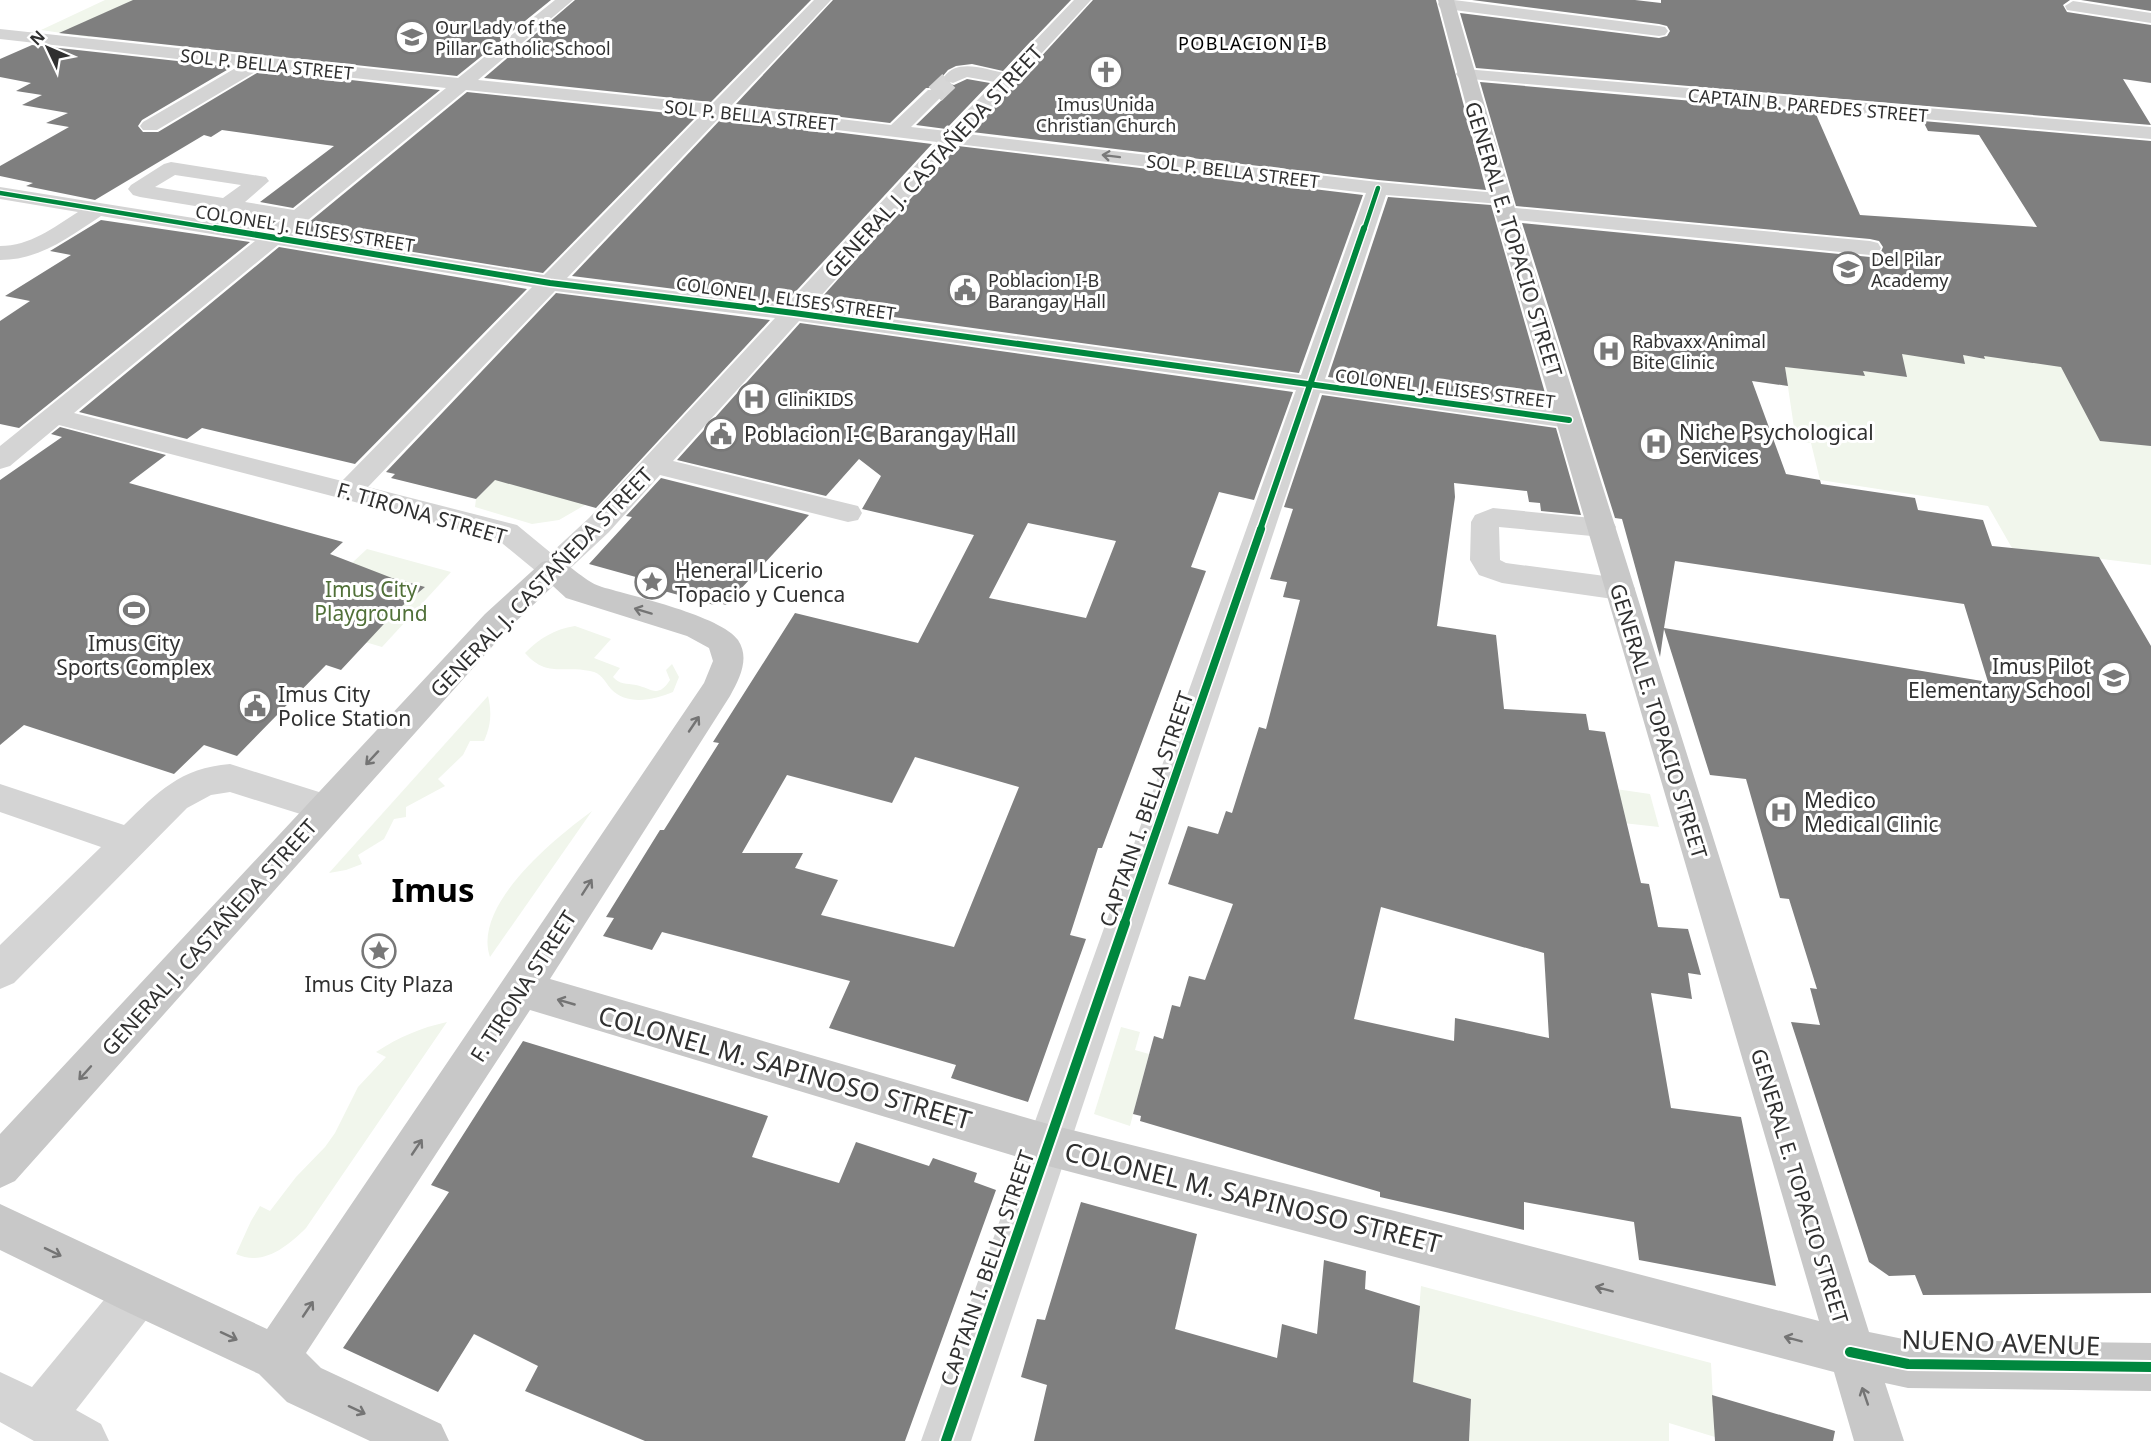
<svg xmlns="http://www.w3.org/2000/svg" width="2151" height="1441" viewBox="0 0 2151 1441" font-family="'Noto Sans',sans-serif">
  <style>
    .green { fill: #f1f6ec }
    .building { fill: #7f7f7f; fill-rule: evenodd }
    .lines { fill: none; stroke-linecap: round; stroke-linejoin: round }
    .minor-tunnel { stroke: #d6d6d6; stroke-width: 19; stroke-dasharray: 19 10; stroke-linecap: butt }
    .minor { fill: #d4d4d4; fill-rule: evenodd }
    .major { fill: #c8c8c8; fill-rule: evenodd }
    .cycleway-far3-casing { stroke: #fff; stroke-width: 7 }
    .cycleway-far2-casing { stroke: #fff; stroke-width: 9 }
    .cycleway-far1-casing { stroke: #fff; stroke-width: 11 }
    .cycleway-casing { stroke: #fff; stroke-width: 14 }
    .cycleway-far3 { stroke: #00873e; stroke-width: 4.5 }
    .cycleway-far2 { stroke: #00873e; stroke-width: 6 }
    .cycleway-far1 { stroke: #00873e; stroke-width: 8 }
    .cycleway { stroke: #00873e; stroke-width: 10 }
    .oneway { stroke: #7a7a7a }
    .oneway2 { stroke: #747474 }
    .labels { text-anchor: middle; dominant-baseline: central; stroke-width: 6; stroke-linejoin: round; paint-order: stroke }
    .far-poi-label { font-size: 18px; fill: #303030; stroke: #fff; text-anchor: start }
    .far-neighbourhood-label { font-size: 18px; letter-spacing: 1.5px; fill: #000; stroke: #fff }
    .far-street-label { font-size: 18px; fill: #303030; stroke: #fff }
    .street-label { font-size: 21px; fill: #303030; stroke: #fff }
    .poi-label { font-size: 21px; fill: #303030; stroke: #fff; text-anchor: start }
    .park-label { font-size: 21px; fill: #507038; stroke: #fff }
    .near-street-label { font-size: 26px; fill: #303030; stroke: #fff }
    .town-label { font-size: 33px; font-weight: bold; fill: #000; stroke: #fff }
  </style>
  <rect width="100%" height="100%" fill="#fff"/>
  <g class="green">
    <polygon points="105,0 198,0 133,13 89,37 41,30"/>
    <polygon points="2151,344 2151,565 2012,548 1988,506 1820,480 1811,443 1796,441 1785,367 1864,375 1863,371 1906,377 1902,354 1963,355 1984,359 1984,356"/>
    <polygon points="533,423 585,505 559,520 532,524 475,507 476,499 490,485 473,481"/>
    <polygon points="367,549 451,572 382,647 291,620"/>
    <path d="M575 626 611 639 594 658 620 668 613 677C620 685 626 683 636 685 651 688 658 699 670 680L666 670 672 664 679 677 673 692C654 700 627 706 611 689 604 681 602 673 590 671 563 665 547 678 525 653 539 639 554 629 575 626Z"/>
    <path d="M488 696C492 713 491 725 484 741H470L463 755 438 779 445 786 406 807V817L394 819 384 839 358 855 362 864 346 870 329 873Z"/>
    <polygon points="1574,783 1650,794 1659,827 1623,823"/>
    <path d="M592 811 490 957C472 905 555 838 592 811Z"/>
    <path d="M447 1022 306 1228C288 1246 263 1267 236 1254L251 1221 260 1206 270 1211 296 1177 325 1147 335 1133 358 1087 386 1057 376 1052C399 1037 420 1028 447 1022Z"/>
    <polygon points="1121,1027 1140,1032 1135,1050 1149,1054 1130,1126 1094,1114"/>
    <polygon points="1421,1286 1711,1363 1715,1437 1669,1423 1669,1441 1469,1441 1471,1399 1413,1382"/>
  </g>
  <g class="building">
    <polygon points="133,0 551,0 457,76 59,33"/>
    <polygon points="575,0 811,0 711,102 484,78"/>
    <polygon points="833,0 1071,0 1003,71 972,64 956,66 948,70 942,77 945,83 954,85 967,79 990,83 946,129 916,125 946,96 942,88 926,88 890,123 736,104"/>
    <polygon points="1093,0 1436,0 1486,190 1378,180 972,132"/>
    <polygon points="1472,0 1635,0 1661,3 1661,0 2070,0 2063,5 2067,12 2151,25 2151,83 2123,79 2151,125 1476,68 1460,13 1659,38 1667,36 1670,31 1667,26 1659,24"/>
    <polygon points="2081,0 2151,0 2151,11"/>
    <polygon points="32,45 232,67 142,120 138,126 143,132 158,132 262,70 440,90 293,208 260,202 334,146 222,130 211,137 204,135 95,200 26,186 33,183 0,176 0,166 69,127 46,123 68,113 22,105 42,95 16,91 31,83 0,77 0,59"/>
    <path d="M1480 82 1815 112 1860 215 2037 227 1979 135 1928 131 1923 121 2151 141V446L2100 441 2061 367 1984 356 1985 359 1963 355 1965 364 1902 354 1907 377 1863 371 1865 376 1785 367 1788 386 1752 381 1786 474 1820 480 1821 484 1915 498 1918 510 1983 520 1992 546 2099 557 2151 646V1293L1923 1295 1915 1275 1889 1276 1869 1262 1791 1022 1820 1025 1810 988 1817 989 1789 899 1780 898 1746 779 1710 775 1664 629 1660 657 1622 519 1615 518 1522 223 1870 257 1880 254 1883 247 1879 241 1870 239 1516 206ZM1675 561 1964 604 1988 682 1664 628Z"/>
    <polygon points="467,92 697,116 543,273 296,233"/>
    <polygon points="722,118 932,144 785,303 572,276"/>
    <polygon points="958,146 1363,195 1299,373 814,306"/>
    <polygon points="1388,197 1491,205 1549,407 1328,377"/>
    <polygon points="241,216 276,221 267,228 233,222"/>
    <polygon points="101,220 250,242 19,428 0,424 0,321 30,301 5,296 71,255 50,251"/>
    <polygon points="279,247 527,289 355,464 202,428 187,439 79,412"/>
    <polygon points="556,293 770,320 596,508 495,480 476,499 391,478 395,474 386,472"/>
    <path d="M800 323 1293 392 1254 500 1219 492 1191 567 1206 571 1102 848H1098L1070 935 1086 939 1028 1102 951 1078 956 1065 829 1028 850 981 662 932 652 950 603 936 614 918 606 917 660 830H664L719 743 713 742 795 613 918 643 974 535 862 509 881 476 859 459 826 496 677 460ZM1028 523 1116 541 1086 618 989 598ZM915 757 1019 787 954 947 821 915 838 880 795 868 803 853H742L787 775 892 803Z"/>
    <path d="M1322 395 1556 428 1581 515 1541 511 1540 503 1529 502 1527 491 1454 483 1455 497 1437 626 1496 635 1504 709 1586 714 1589 730 1605 732 1641 883 1649 884 1658 927 1688 929 1701 975 1688 973 1692 999 1651 993 1671 1108 1741 1117 1776 1286 1639 1260 1634 1222 1524 1202V1230L1380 1197V1192L1140 1121 1141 1116 1133 1114 1154 1036 1163 1039 1172 1005 1180 1007 1189 976 1205 980 1233 904 1168 884 1188 826 1218 834 1226 811 1232 813 1259 727 1266 729 1300 600 1283 597 1287 582 1270 579 1293 509 1284 507ZM1381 907 1544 953 1549 1038 1455 1018 1454 1041 1354 1019Z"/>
    <polygon points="60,427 166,455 129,483 343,542 330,554 392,578 425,587 396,611 341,670 326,665 237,756 204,745 174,774 24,725 0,745 0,480 62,437 51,434"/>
    <polygon points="661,478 809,515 726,605 716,602 714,605 657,589 661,584 589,564 632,517 626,516"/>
    <polygon points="523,1041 768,1116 752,1157 839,1183 856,1142 929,1166 933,1158 977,1173 974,1182 996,1190 905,1441 645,1441 525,1391 538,1366 474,1334 438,1392 343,1348 449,1192 431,1185"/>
    <polygon points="1081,1202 1197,1234 1175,1329 1277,1358 1282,1324 1317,1334 1324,1260 1366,1271 1365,1289 1420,1306 1413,1382 1471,1399 1469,1441 1034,1441 1047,1385 1021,1377 1037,1319 1045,1320"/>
    <polygon points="1712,1395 1835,1431 1833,1441 1715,1441"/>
  </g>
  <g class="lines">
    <polyline class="minor-tunnel" points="935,94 953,77"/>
    <g class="minor">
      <path d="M555 0H573L478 80 712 104 814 0H831L731 106 891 125 928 90H942L944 94 911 127 947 131 995 82 967 77 953 83 946 81 944 77C957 58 985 69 1004 73L1074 0H1091L967 134 1378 182 1508 194 1512 198 1508 202 1501 204 1386 195 1325 379 1569 412 1578 414 1582 420 1578 426 1569 428 1320 393 971 1441H921L1296 390 799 321 673 461 858 506 862 513 858 520 848 522 660 475 609 532 562 576 552 579 542 576 497 539 59 425 10 466 0 469V446L255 241 101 216C69 237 40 260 0 260V246C30 246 53 228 78 212L0 199V187L268 230 281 220 140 197 133 195 128 189 131 185 164 164 171 162 266 177 269 181 245 202 294 210 446 88 262 68 157 130H143L140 126 143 122 239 66 0 39V29L458 78ZM466 90 702 114 544 275 291 234ZM721 116 937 142 786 305 567 278ZM957 144 1366 193 1301 375 810 308ZM175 175 241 185 223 198 155 187ZM278 245 532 287 342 481 74 413ZM555 291 775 318 589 518 551 553 517 525 368 487Z"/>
      <polygon points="1440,0 1454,0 1659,26 1665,27 1668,31 1665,35 1659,36 1446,9 1440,8 1438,4"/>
      <polygon points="2073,1 2151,13 2151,23 2067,10 2065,6"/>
      <polygon points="1465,69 2151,127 2151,139 1459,78 1456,74 1459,70"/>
      <polygon points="1505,207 1870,241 1878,243 1881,248 1878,253 1870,255 1497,218 1494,213 1497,208"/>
      <polygon points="1493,508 1612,520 1616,527 1612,534 1602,537 1499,527 1500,560 1506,563 1620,578 1631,581 1635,589 1631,597 1620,600 1502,583 1479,575 1470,560 1471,522 1475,515"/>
      <path d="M230 764 338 798 343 808 338 818 326 822 230 792 211 795 187 808 14 983 0 989V945L101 847 0 812V784L124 825C158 792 180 768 230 764Z"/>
      <polygon points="138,1271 154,1278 161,1294 154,1310 76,1410 101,1424 109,1441 34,1441 0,1422 0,1372 32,1387 122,1278"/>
    </g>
    <path class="major" d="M1438 0H1454L1512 199 1869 1332 1908 1340 2151 1343V1391L1908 1388 1885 1383 1904 1441H1854L1834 1372 1048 1166 530 1010 306 1353 321 1368 441 1424 449 1441H370L287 1402 259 1374 129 1313 0 1250V1204L267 1329 704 683 713 661 709 648 687 636 566 598 553 586 507 630 15 1181 0 1188V1134L485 614 542 562C567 554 577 579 602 587 633 596 721 616 738 640 750 658 740 678 730 696L550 979 1048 1124 1399 1212 1819 1321 1491 199Z"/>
    <g class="cycleway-far3-casing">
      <g id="cycleway-far3">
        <polyline points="0,193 224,230"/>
        <polyline points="1364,230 1378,188"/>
      </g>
    </g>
    <g class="cycleway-far2-casing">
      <g id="cycleway-far2">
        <polyline points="215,228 550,283 794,313 1569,420"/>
        <polyline points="1260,530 1364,228"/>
      </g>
    </g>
    <g class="cycleway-far1-casing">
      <polyline id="cycleway-far1" points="1124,924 1261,529"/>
    </g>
    <g class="cycleway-casing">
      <g id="cycleway">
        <polyline points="1850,1352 1908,1364 2151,1367"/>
        <polyline points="946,1441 1125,923"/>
      </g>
    </g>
    <use href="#cycleway-far3" class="cycleway-far3"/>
    <use href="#cycleway-far2" class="cycleway-far2"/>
    <use href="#cycleway-far1" class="cycleway-far1"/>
    <use href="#cycleway" class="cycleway"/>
  </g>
  <defs><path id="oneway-shaft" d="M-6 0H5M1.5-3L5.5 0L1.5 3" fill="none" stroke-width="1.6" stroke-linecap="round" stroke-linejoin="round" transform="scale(1.5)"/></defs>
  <use class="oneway" href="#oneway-shaft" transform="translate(1111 156) rotate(-173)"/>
  <g class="oneway2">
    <use href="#oneway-shaft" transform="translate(643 611) rotate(-163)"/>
    <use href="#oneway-shaft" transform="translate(694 724) rotate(-56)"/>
    <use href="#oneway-shaft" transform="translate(372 758) rotate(133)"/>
    <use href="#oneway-shaft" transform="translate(587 887) rotate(-57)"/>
    <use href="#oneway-shaft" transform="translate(566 1002) rotate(-164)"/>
    <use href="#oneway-shaft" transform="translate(85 1073) rotate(132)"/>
    <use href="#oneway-shaft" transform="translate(417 1147) rotate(-56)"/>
    <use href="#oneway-shaft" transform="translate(53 1252) rotate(26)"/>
    <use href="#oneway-shaft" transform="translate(1604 1289) rotate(-165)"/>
    <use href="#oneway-shaft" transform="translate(308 1309) rotate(-56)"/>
    <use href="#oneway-shaft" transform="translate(229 1336) rotate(25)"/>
    <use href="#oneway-shaft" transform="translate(1793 1339) rotate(-165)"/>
    <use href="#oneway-shaft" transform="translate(1865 1396) rotate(-109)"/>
    <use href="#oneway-shaft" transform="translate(357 1410) rotate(25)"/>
  </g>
  <defs>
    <g id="school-ring" transform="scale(1.725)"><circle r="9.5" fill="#fff" stroke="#787878" stroke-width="1.5"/><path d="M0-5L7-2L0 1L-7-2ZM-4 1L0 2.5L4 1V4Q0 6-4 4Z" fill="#787878"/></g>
    <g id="church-ring" transform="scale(1.725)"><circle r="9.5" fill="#fff" stroke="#787878" stroke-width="1.5"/><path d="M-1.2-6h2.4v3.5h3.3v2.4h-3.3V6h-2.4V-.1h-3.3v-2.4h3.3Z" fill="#787878"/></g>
    <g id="civic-ring" transform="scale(1.725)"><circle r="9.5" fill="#fff" stroke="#787878" stroke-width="1.5"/><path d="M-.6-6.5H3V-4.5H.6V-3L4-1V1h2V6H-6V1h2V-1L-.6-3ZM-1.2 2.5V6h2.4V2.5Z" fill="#787878"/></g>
    <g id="hospital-ring" transform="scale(1.725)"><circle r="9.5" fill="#fff" stroke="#787878" stroke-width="1.5"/><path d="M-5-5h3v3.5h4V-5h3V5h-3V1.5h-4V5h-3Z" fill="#787878"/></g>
    <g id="sight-ring" transform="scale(1.725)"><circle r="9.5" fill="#fff" stroke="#787878" stroke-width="1.5"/><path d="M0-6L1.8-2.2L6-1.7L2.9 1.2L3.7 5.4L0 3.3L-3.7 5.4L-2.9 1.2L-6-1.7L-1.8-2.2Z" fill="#787878"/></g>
    <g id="stadium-ring" transform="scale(1.725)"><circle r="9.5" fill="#fff" stroke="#787878" stroke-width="1.5"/><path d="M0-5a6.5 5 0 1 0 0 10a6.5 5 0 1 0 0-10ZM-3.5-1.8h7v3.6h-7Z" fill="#787878"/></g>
  </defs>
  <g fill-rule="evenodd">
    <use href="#school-ring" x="412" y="37"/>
    <use href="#church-ring" x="1106" y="72"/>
    <use href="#school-ring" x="1848" y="269"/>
    <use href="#civic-ring" x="965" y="290"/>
    <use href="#hospital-ring" x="1609" y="351"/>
    <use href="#hospital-ring" x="754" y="399"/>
    <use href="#civic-ring" x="721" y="434"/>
    <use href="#hospital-ring" x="1656" y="444"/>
    <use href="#sight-ring" x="652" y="582"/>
    <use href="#stadium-ring" x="134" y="610"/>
    <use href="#school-ring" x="2114" y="678"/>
    <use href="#civic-ring" x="255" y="706"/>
    <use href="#hospital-ring" x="1781" y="812"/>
    <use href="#sight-ring" x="379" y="951"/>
  </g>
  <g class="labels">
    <g class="far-poi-label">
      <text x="435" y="27">Our Lady of the<tspan x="435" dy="21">Pillar Catholic School</tspan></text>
      <text x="1106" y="104" text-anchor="middle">Imus Unida<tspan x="1106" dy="21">Christian Church</tspan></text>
      <text x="1871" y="259">Del Pilar<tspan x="1871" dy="21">Academy</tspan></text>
      <text x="988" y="280">Poblacion I-B<tspan x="988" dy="21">Barangay Hall</tspan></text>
      <text x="1632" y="341">Rabvaxx Animal<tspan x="1632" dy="21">Bite Clinic</tspan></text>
      <text x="777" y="399">CliniKIDS</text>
    </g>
    <g class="far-neighbourhood-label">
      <text x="1253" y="43">POBLACION I-B</text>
    </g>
    <g class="far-street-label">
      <text transform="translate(267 64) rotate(6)">SOL P. BELLA STREET</text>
      <text transform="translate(1808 105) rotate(5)">CAPTAIN B. PAREDES STREET</text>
      <text transform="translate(751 115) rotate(6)">SOL P. BELLA STREET</text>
      <text transform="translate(1233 171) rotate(7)">SOL P. BELLA STREET</text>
      <text transform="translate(305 228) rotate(9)">COLONEL J. ELISES STREET</text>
      <text transform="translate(786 298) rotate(8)">COLONEL J. ELISES STREET</text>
      <text transform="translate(1445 388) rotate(7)">COLONEL J. ELISES STREET</text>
    </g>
    <g class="street-label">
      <text transform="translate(933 161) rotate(-47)">GENERAL J. CASTAÑEDA STREET</text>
      <text transform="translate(1514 239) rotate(73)">GENERAL E. TOPACIO STREET</text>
      <text transform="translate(422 513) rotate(16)">F. TIRONA STREET</text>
      <text transform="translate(541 582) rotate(-46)">GENERAL J. CASTAÑEDA STREET</text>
      <text transform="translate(1659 721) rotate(73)">GENERAL E. TOPACIO STREET</text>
      <text transform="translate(1146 809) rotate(-71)">CAPTAIN I. BELLA STREET</text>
      <text transform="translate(209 937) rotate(-48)">GENERAL J. CASTAÑEDA STREET</text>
      <text transform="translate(523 986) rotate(-57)">F. TIRONA STREET</text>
      <text transform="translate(1800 1186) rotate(73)">GENERAL E. TOPACIO STREET</text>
      <text transform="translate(987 1268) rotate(-71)">CAPTAIN I. BELLA STREET</text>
    </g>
    <g class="poi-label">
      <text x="1679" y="432">Niche Psychological<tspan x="1679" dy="24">Services</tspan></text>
      <text x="744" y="434">Poblacion I-C Barangay Hall</text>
      <text x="675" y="570">Heneral Licerio<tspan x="675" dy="24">Topacio y Cuenca</tspan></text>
      <text x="134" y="643" text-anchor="middle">Imus City<tspan x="134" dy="24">Sports Complex</tspan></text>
      <text x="2091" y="666" text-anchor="end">Imus Pilot<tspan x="2091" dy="24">Elementary School</tspan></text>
      <text x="278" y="694">Imus City<tspan x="278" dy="24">Police Station</tspan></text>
      <text x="1804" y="800">Medico<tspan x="1804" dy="24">Medical Clinic</tspan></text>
      <text x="379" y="984" text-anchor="middle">Imus City Plaza</text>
    </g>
    <g class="park-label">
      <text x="371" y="589">Imus City<tspan x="371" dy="24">Playground</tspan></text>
    </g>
    <g class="near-street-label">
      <text transform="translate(785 1067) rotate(16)">COLONEL M. SAPINOSO STREET</text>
      <text transform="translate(1253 1197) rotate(14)">COLONEL M. SAPINOSO STREET</text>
      <text transform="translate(2001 1342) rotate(2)">NUENO AVENUE</text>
    </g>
    <g class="town-label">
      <text x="433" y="889">Imus</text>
    </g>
  </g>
  <g transform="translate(48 48) rotate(314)" stroke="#ffffff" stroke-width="4.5" paint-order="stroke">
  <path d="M0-4.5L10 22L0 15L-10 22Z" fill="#303030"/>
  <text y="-9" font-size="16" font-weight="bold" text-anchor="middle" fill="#303030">N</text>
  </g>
</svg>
